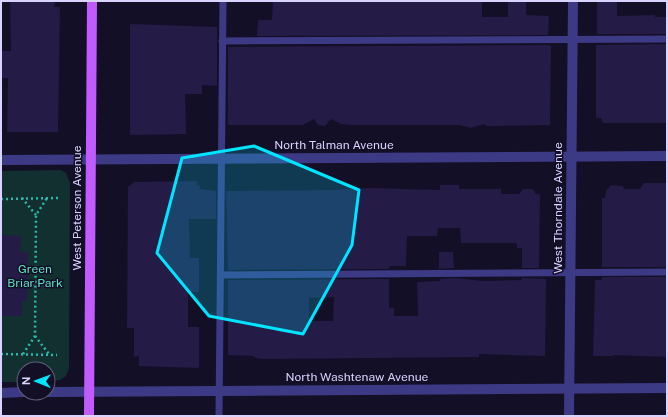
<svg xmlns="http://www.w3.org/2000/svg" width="668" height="417" viewBox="0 0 668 417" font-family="'Public Sans',sans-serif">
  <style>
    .green { fill: #12302f }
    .building { fill: #241b47; fill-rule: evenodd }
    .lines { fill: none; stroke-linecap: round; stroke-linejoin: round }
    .path { stroke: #2fb8b0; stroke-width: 2.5; stroke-dasharray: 2 3; stroke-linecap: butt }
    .service { stroke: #3d3a85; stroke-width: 7 }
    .minor { stroke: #3d3a85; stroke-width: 10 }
    .primary { stroke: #c25bff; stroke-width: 10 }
    .marked { fill: #00e5ff; fill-opacity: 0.2; stroke: #00e5ff; stroke-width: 3; stroke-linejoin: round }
    .labels { text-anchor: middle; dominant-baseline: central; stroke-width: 3; stroke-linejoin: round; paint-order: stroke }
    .street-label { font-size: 12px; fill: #d9d4ff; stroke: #130f26 }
    .park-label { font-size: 12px; fill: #5fe0c0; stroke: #130f26 }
  </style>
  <rect width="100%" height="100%" fill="#130f26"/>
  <polygon class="green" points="61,170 66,173 70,183 69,368 66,376 60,380 48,381 48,369 24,369 24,382 1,382 1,171"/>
  <g class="building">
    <polygon points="10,1 55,1 54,7 60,7 58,132 7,132 8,78 1,78 1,51 11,51"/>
    <polygon points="273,1 482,1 482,17 508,17 508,1 526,1 526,15 549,16 548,35 257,36 258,20 272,20"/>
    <polygon points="597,1 617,1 617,16 655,15 655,17 667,17 667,34 597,34"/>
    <polygon points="130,24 217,27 217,86 202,85 202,94 185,94 186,134 130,135"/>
    <polygon points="667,44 667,123 603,123 601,118 596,118 596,45"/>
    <polygon points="548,45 551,46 550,125 487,126 484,124 471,128 459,125 350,125 341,124 331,119 325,126 318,125 314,119 303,125 228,125 228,47"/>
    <polygon points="197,181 197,186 200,185 200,189 216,191 216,219 189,219 190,258 199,258 199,292 188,292 188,327 199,327 199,368 139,366 139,356 134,357 134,328 127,328 128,187 134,182"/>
    <polygon points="644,183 667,183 667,267 602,267 602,198 605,198 606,191 611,185 623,186 624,189 640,189"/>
    <polygon points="440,185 459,185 459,189 501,189 501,194 519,194 523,189 533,189 536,194 540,194 539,268 522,268 522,248 517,248 517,243 461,243 460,228 438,228 437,236 407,236 406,266 390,266 389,269 228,270 226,191 334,190 368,188 440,190"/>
    <polygon points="1,235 21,236 20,252 28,252 27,301 22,301 22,316 1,316"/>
    <polygon points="439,252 453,252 454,268 439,269"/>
    <polygon points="602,277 667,277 667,357 613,355 613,356 593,356 595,280 602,280"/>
    <path d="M454 278 483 281 522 280V278L546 279 545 356 479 354V357L263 359 256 358 253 356 228 355V280L389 279V308H394V316H418L417 282 440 281V279ZM334 297 333 321H309V298Z"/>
  </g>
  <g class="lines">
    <g class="path">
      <polyline points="22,198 36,215"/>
      <polyline points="1,199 59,198"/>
      <polyline points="35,336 49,354"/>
      <polyline points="1,354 57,355"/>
      <polyline points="23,354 35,336 36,215 47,198"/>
    </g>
    <g class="service">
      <polyline points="222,41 667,39"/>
      <polyline points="221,275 667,272"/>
      <polyline points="219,416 223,1"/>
    </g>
    <g class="minor">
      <polyline points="1,160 667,156"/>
      <polyline points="48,392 667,388"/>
      <polyline points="1,393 24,392"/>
      <polyline points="569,416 573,1"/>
    </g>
    <polyline class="primary" points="89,416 92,1"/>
  </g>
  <path class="marked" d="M254 146 359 190 352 245 303 334 209 316 157 253 182 158Z"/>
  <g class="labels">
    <g class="street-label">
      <text x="334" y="145">North Talman Avenue</text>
      <text transform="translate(77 208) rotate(-90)">West Peterson Avenue</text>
      <text transform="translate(558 208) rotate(-90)">West Thorndale Avenue</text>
      <text x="357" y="377">North Washtenaw Avenue</text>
    </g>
    <g class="park-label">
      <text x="35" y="269">Green<tspan x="35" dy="14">Briar Park</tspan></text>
    </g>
  </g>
  <rect width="668" height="417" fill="none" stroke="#d9d4ff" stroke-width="4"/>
  <g transform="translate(36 381) rotate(271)"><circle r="19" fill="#130f26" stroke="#625e7d"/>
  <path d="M0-3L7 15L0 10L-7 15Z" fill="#00e5ff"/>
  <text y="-6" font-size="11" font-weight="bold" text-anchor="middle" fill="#d9d4ff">N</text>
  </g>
</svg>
